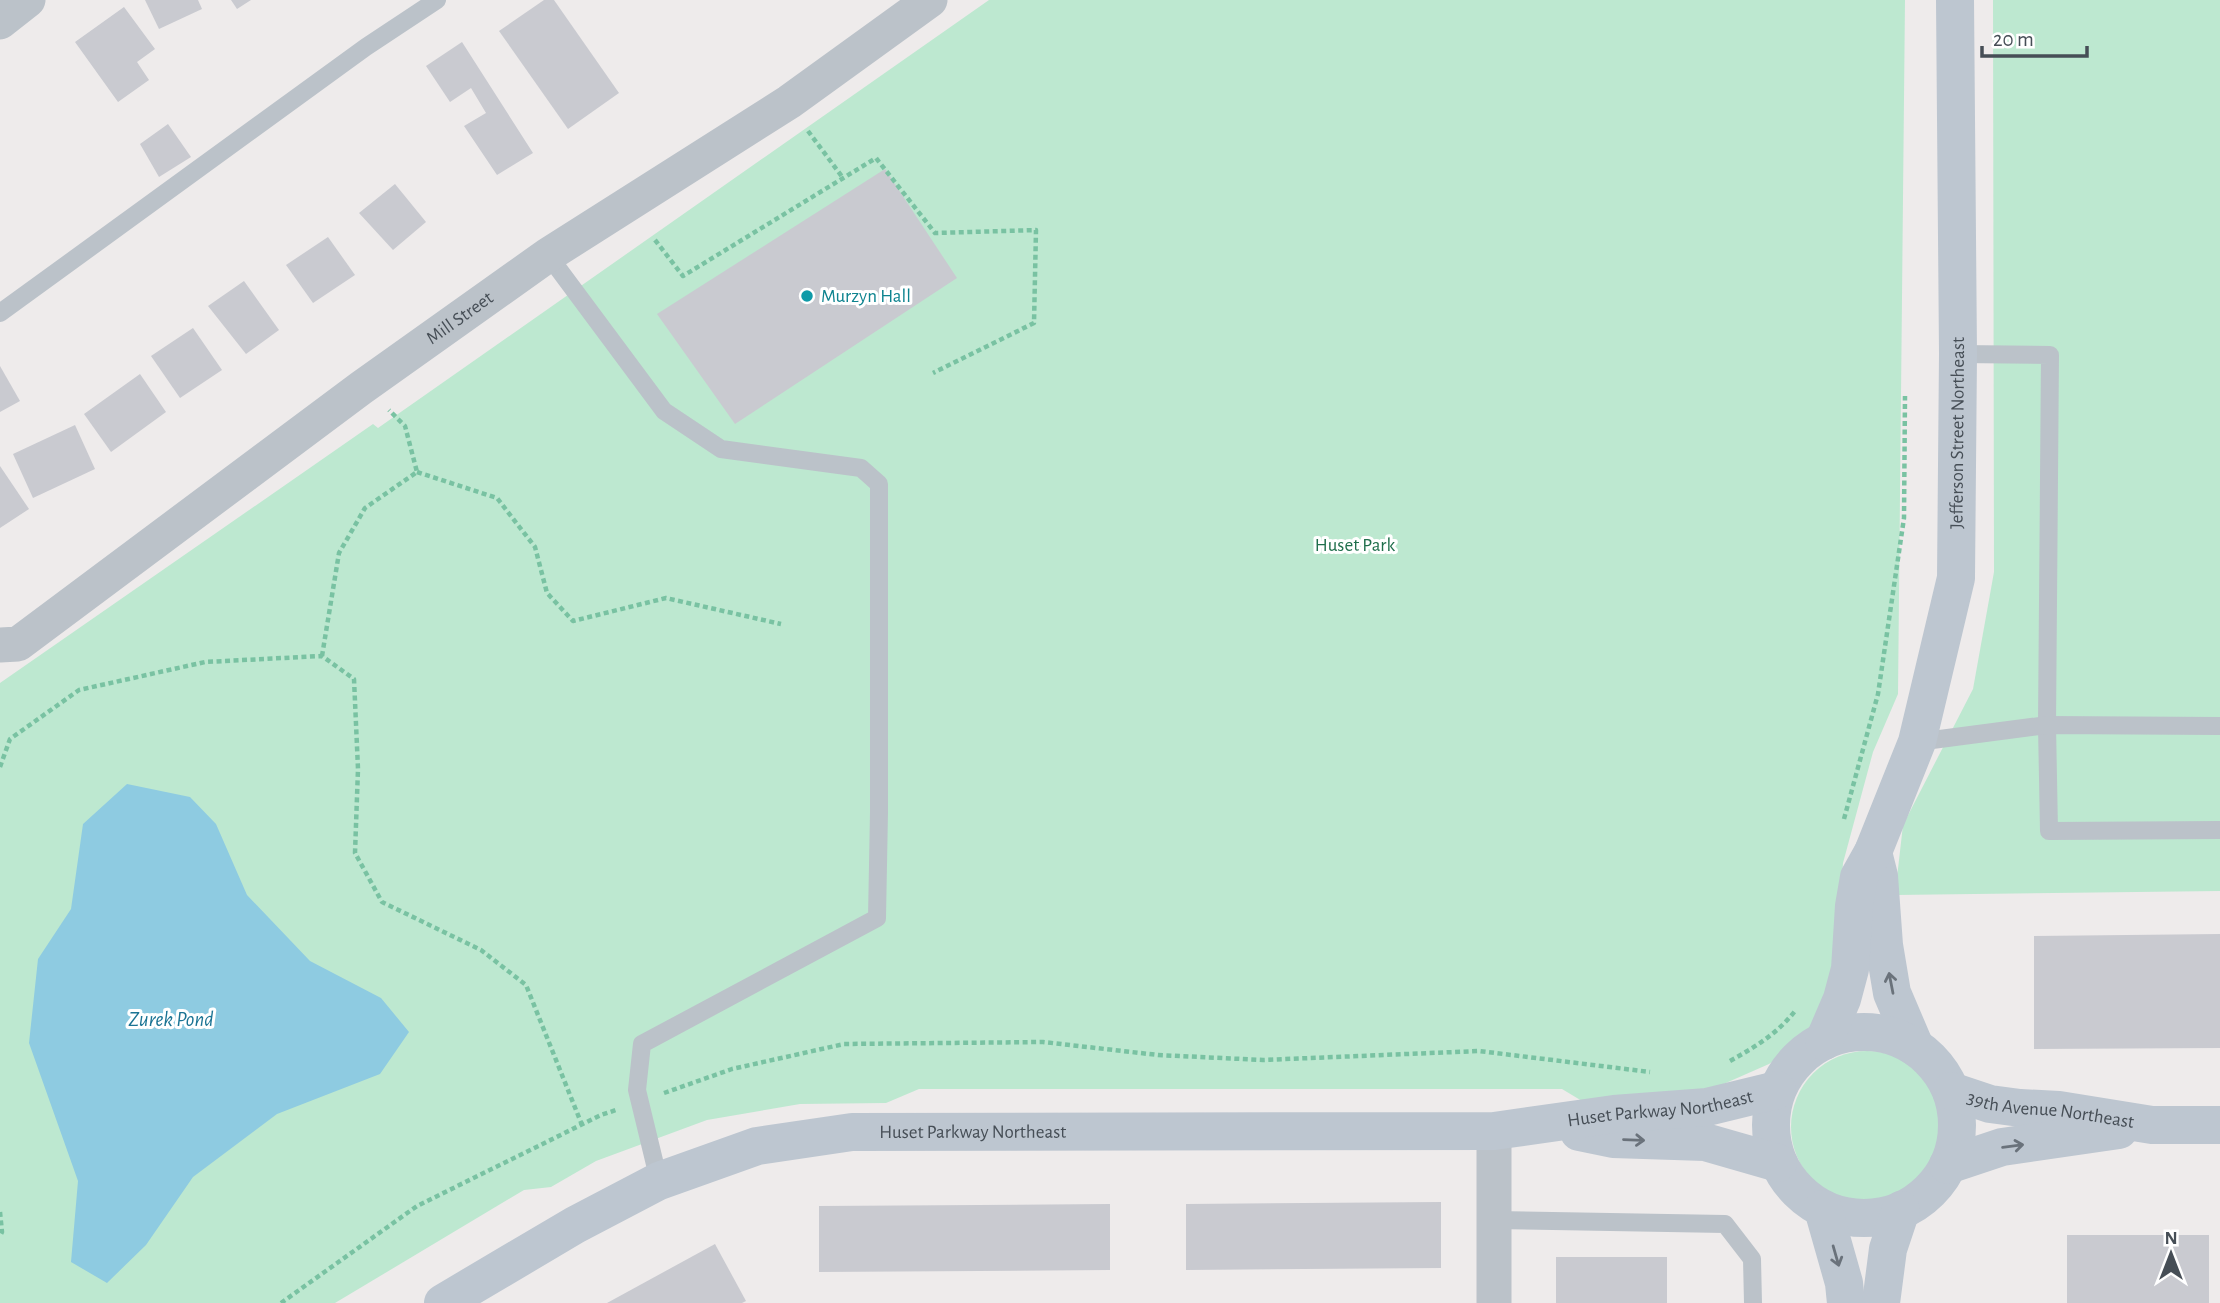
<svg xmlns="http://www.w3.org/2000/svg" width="2220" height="1303" viewBox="0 0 2220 1303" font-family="'Alegreya Sans',sans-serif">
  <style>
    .green { fill: #bde8d0 }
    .water { fill: #8ecbe1 }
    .building { fill: #c9cad0 }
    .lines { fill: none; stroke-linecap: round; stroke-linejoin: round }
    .path { stroke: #79c2a2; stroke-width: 4.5; stroke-dasharray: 5 3.5; stroke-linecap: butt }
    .lane { stroke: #bbc2c9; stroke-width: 18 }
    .street { stroke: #bbc2c9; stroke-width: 35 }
    .secondary { stroke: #bdc6d0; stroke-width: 38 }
    .oneway { stroke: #6a727b }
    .culture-dot { fill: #0f9aa8; stroke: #fff; stroke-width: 2.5 }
    .labels { text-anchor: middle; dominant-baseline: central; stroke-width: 6; stroke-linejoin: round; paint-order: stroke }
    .culture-label { font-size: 19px; fill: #0d838f; stroke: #fff; text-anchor: start }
    .street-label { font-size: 19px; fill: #464e56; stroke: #fff }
    .park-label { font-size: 19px; fill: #206f4c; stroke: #fff }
    .water-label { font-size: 21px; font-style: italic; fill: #1b7494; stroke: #fff }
  </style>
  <rect width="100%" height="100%" fill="#eeebeb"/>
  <g class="green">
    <polygon points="989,0 1905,0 1898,694 1873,752 1843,863 1835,977 1811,1035 1769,1064 1719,1086 1676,1094 1582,1101 1562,1089 919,1089 886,1103 800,1104 707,1120 596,1161 551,1187 524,1190 335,1303 0,1303 0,683 373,424 378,428"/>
    <polygon points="1993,0 2220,0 2220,891 1895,895 1903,825 1973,689 1994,572"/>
    <circle cx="1867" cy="1127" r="76"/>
  </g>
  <polygon class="water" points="127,784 190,797 216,824 247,895 310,961 381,998 409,1032 380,1074 277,1114 193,1177 146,1245 107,1283 71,1262 78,1181 29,1043 38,959 71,909 83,824"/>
  <g class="building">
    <polygon points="145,0 198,0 202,9 159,29"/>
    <polygon points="231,0 251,0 237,9"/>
    <polygon points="544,0 554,0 619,93 568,129 499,31"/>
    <polygon points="124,7 155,49 137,62 149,80 118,102 75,42"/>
    <polygon points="462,42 533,153 497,175 464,126 486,113 471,88 450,102 426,66"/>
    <polygon points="168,124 191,157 159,177 140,144"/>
    <polygon points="885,169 957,278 735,424 657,314"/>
    <polygon points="395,184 426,222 393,250 359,213"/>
    <polygon points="328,237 355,275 313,303 286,265"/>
    <polygon points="244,281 279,330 246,354 208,306"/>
    <polygon points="193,328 222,370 180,398 151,356"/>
    <polygon points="0,366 20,401 0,412"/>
    <polygon points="140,374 166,412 111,452 84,414"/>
    <polygon points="75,425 95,469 33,498 13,454"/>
    <polygon points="0,466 29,509 0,528"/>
    <polygon points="2220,934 2220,1048 2034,1049 2034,936"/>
    <polygon points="1441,1202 1441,1268 1186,1270 1186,1204"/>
    <polygon points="1110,1204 1110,1270 819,1272 819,1206"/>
    <rect x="2067" y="1235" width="142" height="68"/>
    <polygon points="715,1244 746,1301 742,1303 607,1303"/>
    <rect x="1556" y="1257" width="111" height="46"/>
  </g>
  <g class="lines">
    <g class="path">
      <polyline points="808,131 843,178"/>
      <polyline points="655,240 683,276 876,158 935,233 1036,230 1034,323 933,373"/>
      <polyline points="417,472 497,498 535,547 547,593 573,621 666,598 781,624"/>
      <polyline points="322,656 339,553 365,508 417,472 405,426 389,410"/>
      <polyline points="0,767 10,739 79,690 205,662 322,656 354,679 358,769 355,853 382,902 481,950 526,985 582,1125"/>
      <polyline points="1844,819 1878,694 1904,518 1905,396"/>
      <path d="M1730 1061C1755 1047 1777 1034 1795 1011"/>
      <polyline points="664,1093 732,1069 844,1044 1043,1042 1158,1055 1263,1060 1479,1051 1650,1072"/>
      <polyline points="0,1212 2,1232 0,1236"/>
      <polyline points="281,1303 417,1206 601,1115 616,1110"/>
    </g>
    <g class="lane">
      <polyline points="548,255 664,411 721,449 861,468 879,484 879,812 877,918 642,1044 637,1090 659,1181"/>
      <polyline points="0,313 366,47 437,0"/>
      <polyline points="1958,354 2050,355 2047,725 2049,831 2220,830"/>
      <polyline points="1917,742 2047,725 2220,726"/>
      <polyline points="1494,1220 1725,1224 1752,1259 1753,1303"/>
    </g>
    <g class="street">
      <polyline points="0,22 28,0"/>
      <path id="s1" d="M0 645 18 644 361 388 548 255 789 102 930 0"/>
      <polyline points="1494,1131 1494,1303"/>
    </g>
    <g class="secondary">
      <polyline points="1873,852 1879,876 1884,945 1892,993 1915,1047"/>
      <circle cx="1864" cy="1125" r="93"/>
      <path id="s2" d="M1824 1041 1842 999 1850 969 1854 906 1859 877 1873 852 1917 742 1956 578 1958 354 1955 0"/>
      <path id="s3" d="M1951 1091 1990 1104 2020 1108 2059 1110 2152 1125H2220"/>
      <polyline points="1579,1132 1613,1139 1705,1142 1778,1163"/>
      <polyline points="1948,1165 2002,1147 2119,1130"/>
      <polyline points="1823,1209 1844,1283 1846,1303"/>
      <path id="s4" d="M443 1303 575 1225 659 1181 757 1146 852 1132 1494 1131 1614 1114 1707 1107 1777 1090"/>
      <polyline points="1881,1303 1888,1249 1901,1210"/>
    </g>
  </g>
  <defs><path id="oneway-shaft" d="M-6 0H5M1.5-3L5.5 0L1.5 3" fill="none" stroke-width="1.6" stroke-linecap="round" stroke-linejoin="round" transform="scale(1.75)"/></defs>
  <g class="oneway">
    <use href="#oneway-shaft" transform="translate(1891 983) rotate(-101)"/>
    <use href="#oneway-shaft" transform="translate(1634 1140) rotate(2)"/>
    <use href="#oneway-shaft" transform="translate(2013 1146) rotate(-7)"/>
    <use href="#oneway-shaft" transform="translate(1836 1256) rotate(74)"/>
  </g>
  <circle class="culture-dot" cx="807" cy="296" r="7"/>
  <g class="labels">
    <g class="culture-label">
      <text x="821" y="296">Murzyn Hall</text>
    </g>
    <g class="street-label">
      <text stroke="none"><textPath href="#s1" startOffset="567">Mill Street</textPath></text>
      <text stroke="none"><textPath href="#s2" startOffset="630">Jefferson Street Northeast</textPath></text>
      <text stroke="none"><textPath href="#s4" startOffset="1258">Huset Parkway Northeast</textPath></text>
      <text stroke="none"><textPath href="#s3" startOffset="102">39th Avenue Northeast</textPath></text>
      <text stroke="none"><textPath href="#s4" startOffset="569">Huset Parkway Northeast</textPath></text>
    </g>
    <g class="park-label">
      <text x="1355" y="545">Huset Park</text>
    </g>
    <g class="water-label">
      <text x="171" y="1019">Zurek Pond</text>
    </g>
  </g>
  <g transform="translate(2171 1254)" stroke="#ffffff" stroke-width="5" paint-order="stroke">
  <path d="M0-5L12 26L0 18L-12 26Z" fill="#464e56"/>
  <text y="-10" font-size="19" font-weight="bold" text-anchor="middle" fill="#464e56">N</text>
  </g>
  <path d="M1982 46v10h105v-10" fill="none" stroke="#464e56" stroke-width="3.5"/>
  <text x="1993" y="46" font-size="21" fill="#464e56" stroke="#ffffff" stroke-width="5" paint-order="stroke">20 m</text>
</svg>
